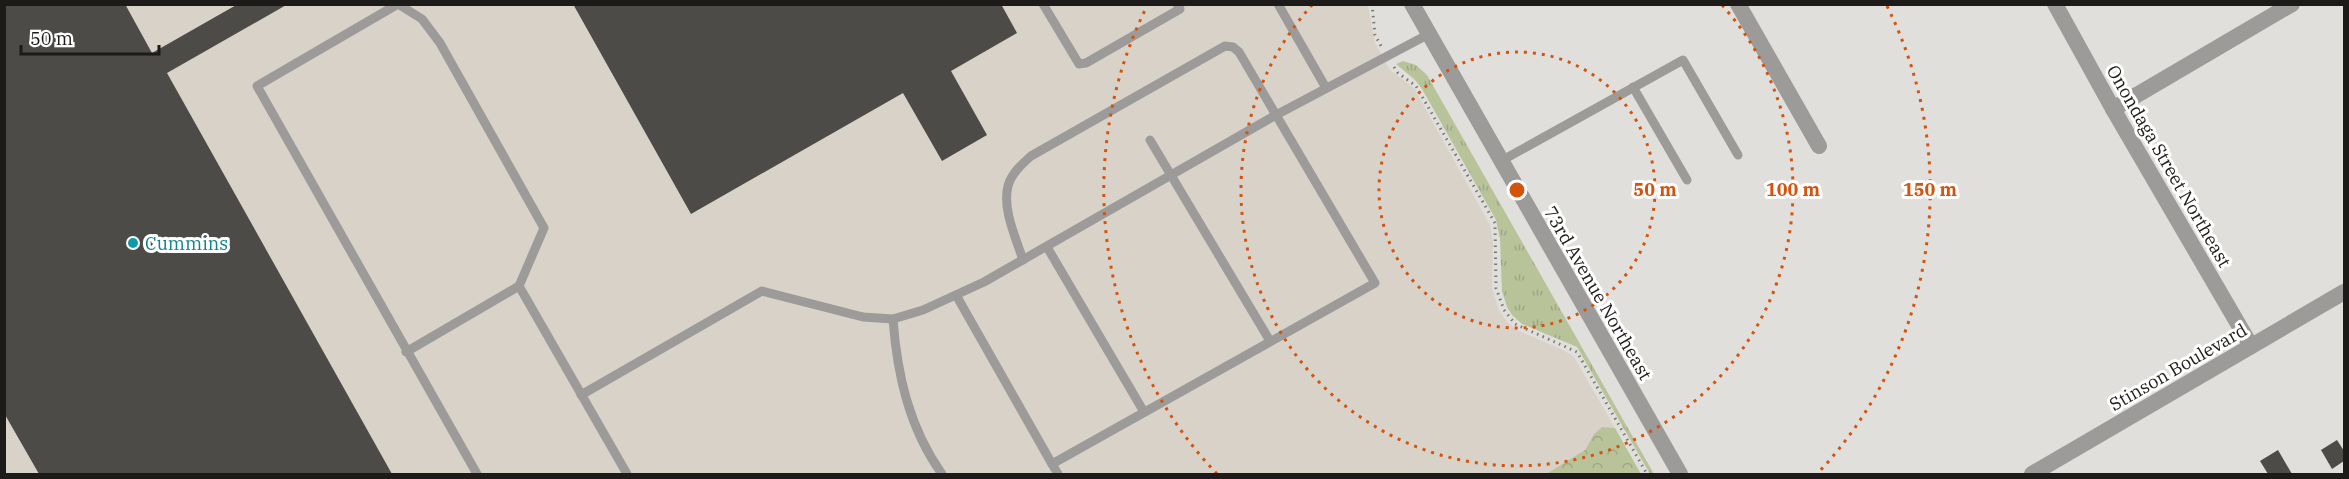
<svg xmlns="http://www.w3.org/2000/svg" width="2349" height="479" viewBox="0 0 2349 479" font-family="'IBM Plex Serif',serif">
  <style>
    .built { fill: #d9d2c8 }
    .grass { fill: url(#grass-tufts) }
    .forest { fill: url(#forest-crowns) }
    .building { fill: #4d4b48 }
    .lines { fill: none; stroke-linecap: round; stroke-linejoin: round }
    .path { stroke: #7a7976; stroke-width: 3; stroke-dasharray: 1.5 4.5; stroke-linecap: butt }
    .service { stroke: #9c9b99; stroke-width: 9 }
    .minor { stroke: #9c9b99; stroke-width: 16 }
    .tertiary { stroke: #9c9b99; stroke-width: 16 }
    .ring { fill: none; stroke: #d4530d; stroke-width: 3; stroke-dasharray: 3 6 }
    .culture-dot { fill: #0f9aa8; stroke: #fff; stroke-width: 2 }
    .labels { text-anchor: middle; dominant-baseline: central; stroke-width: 6; stroke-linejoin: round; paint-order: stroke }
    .street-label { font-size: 18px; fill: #1c1b19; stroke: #fff }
    .culture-label { font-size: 18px; fill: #0d838f; stroke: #fff; text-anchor: start }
    .centre { fill: #d4530d; stroke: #fff; stroke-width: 3 }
    .ring-label { font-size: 18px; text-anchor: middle; font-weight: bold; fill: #d4530d; stroke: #fff; stroke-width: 6; stroke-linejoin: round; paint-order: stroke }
  </style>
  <defs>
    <pattern id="grass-tufts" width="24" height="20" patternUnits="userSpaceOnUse" patternTransform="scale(1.5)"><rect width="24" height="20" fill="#b8c39a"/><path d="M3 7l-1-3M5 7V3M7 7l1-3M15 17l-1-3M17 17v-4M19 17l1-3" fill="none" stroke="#9ea784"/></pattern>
    <pattern id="forest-crowns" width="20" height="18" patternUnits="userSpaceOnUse" patternTransform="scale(1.5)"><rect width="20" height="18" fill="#b8c39a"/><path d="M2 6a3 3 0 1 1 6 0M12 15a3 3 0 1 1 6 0" fill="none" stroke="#9ea784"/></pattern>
  </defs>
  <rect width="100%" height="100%" fill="#e1dfdb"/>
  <polygon class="built" points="4,5 1368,5 1375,43 1390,70 1414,88 1490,225 1493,242 1492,288 1499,310 1507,322 1517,330 1563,350 1574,357 1615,428 1602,427 1594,434 1585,450 1546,474 5,474"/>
  <polygon class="grass" points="1403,61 1416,65 1427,75 1654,474 1650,474 1577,347 1522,324 1512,315 1507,307 1502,291 1500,239 1496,220 1422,89 1415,80 1396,64"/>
  <polygon class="forest" points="1602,427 1615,428 1641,474 1546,474 1585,450 1594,434"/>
  <g class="building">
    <polygon points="4,4 125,4 152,53 238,4 288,4 167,73 392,474 39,474 4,413"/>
    <polygon points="573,4 1001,4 1017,33 951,71 987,135 942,161 903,93 691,214"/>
    <polygon points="2337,440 2344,451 2344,461 2332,469 2321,450"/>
    <polygon points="2278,450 2292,474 2268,474 2260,461"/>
  </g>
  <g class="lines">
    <g class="path">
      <polyline points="1372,4 1375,35 1381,46"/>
      <polyline points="1394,67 1398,73 1416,86 1495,223 1496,288 1504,310 1515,324 1577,352 1647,474"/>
    </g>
    <g class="service">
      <polyline points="1043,4 1079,64 1086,63 1180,9 1177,4"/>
      <polyline points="1278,4 1326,88"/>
      <polyline points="1633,87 1687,180"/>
      <polyline points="1150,140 1270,341"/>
      <polyline points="1501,161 1683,60 1738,155"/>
      <polyline points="1047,247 1144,412"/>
      <path d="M1023 260C1016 238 1002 209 1008 186 1011 174 1022 164 1031 156L1225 46 1233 47 1239 52 1375 283 1052 464 1058 474"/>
      <polyline points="956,295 1052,464"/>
      <path d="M893 319C897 374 909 428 942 474"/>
      <polyline points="406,352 519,286"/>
      <polyline points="581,395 762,291 863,317 893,319 923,310 984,282 1276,115 1429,34"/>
      <polyline points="477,474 257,86 398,4 422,19 440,43 544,228 519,286 627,474"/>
    </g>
    <g class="minor">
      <polyline points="1738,4 1819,146"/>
      <polyline points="2055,4 2113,109 2251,346"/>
      <polyline points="2113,109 2292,4"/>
      <polyline points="2032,474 2344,292"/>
    </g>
    <polyline class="tertiary" points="1412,4 1680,474"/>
  </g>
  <g class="ring">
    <circle cx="1517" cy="190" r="138"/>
    <path d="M1722 5A276 276 0 1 1 1312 5"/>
    <path d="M1217 474A413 413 0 0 1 1147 6M1887 6A413 413 0 0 1 1817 474"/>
  </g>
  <circle class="culture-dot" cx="133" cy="243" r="6"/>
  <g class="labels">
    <g class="street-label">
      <text transform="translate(2169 166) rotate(60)">Onondaga Street Northeast</text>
      <text transform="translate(1598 293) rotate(60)">73rd Avenue Northeast</text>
      <text transform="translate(2178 367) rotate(-30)">Stinson Boulevard</text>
    </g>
    <g class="culture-label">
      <text x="145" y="243">Cummins</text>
    </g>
  </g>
  <circle cx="1517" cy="190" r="9" class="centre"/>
  <g class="ring-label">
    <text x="1655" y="196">50 m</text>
    <text x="1793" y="196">100 m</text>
    <text x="1930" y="196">150 m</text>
  </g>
  <rect width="2349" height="479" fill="none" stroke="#1c1b19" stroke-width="12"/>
  <path d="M21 45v9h138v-9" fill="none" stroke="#1c1b19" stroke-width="3"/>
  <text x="30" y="45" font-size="18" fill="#1c1b19" stroke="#ffffff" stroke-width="4.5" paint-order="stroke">50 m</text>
</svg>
